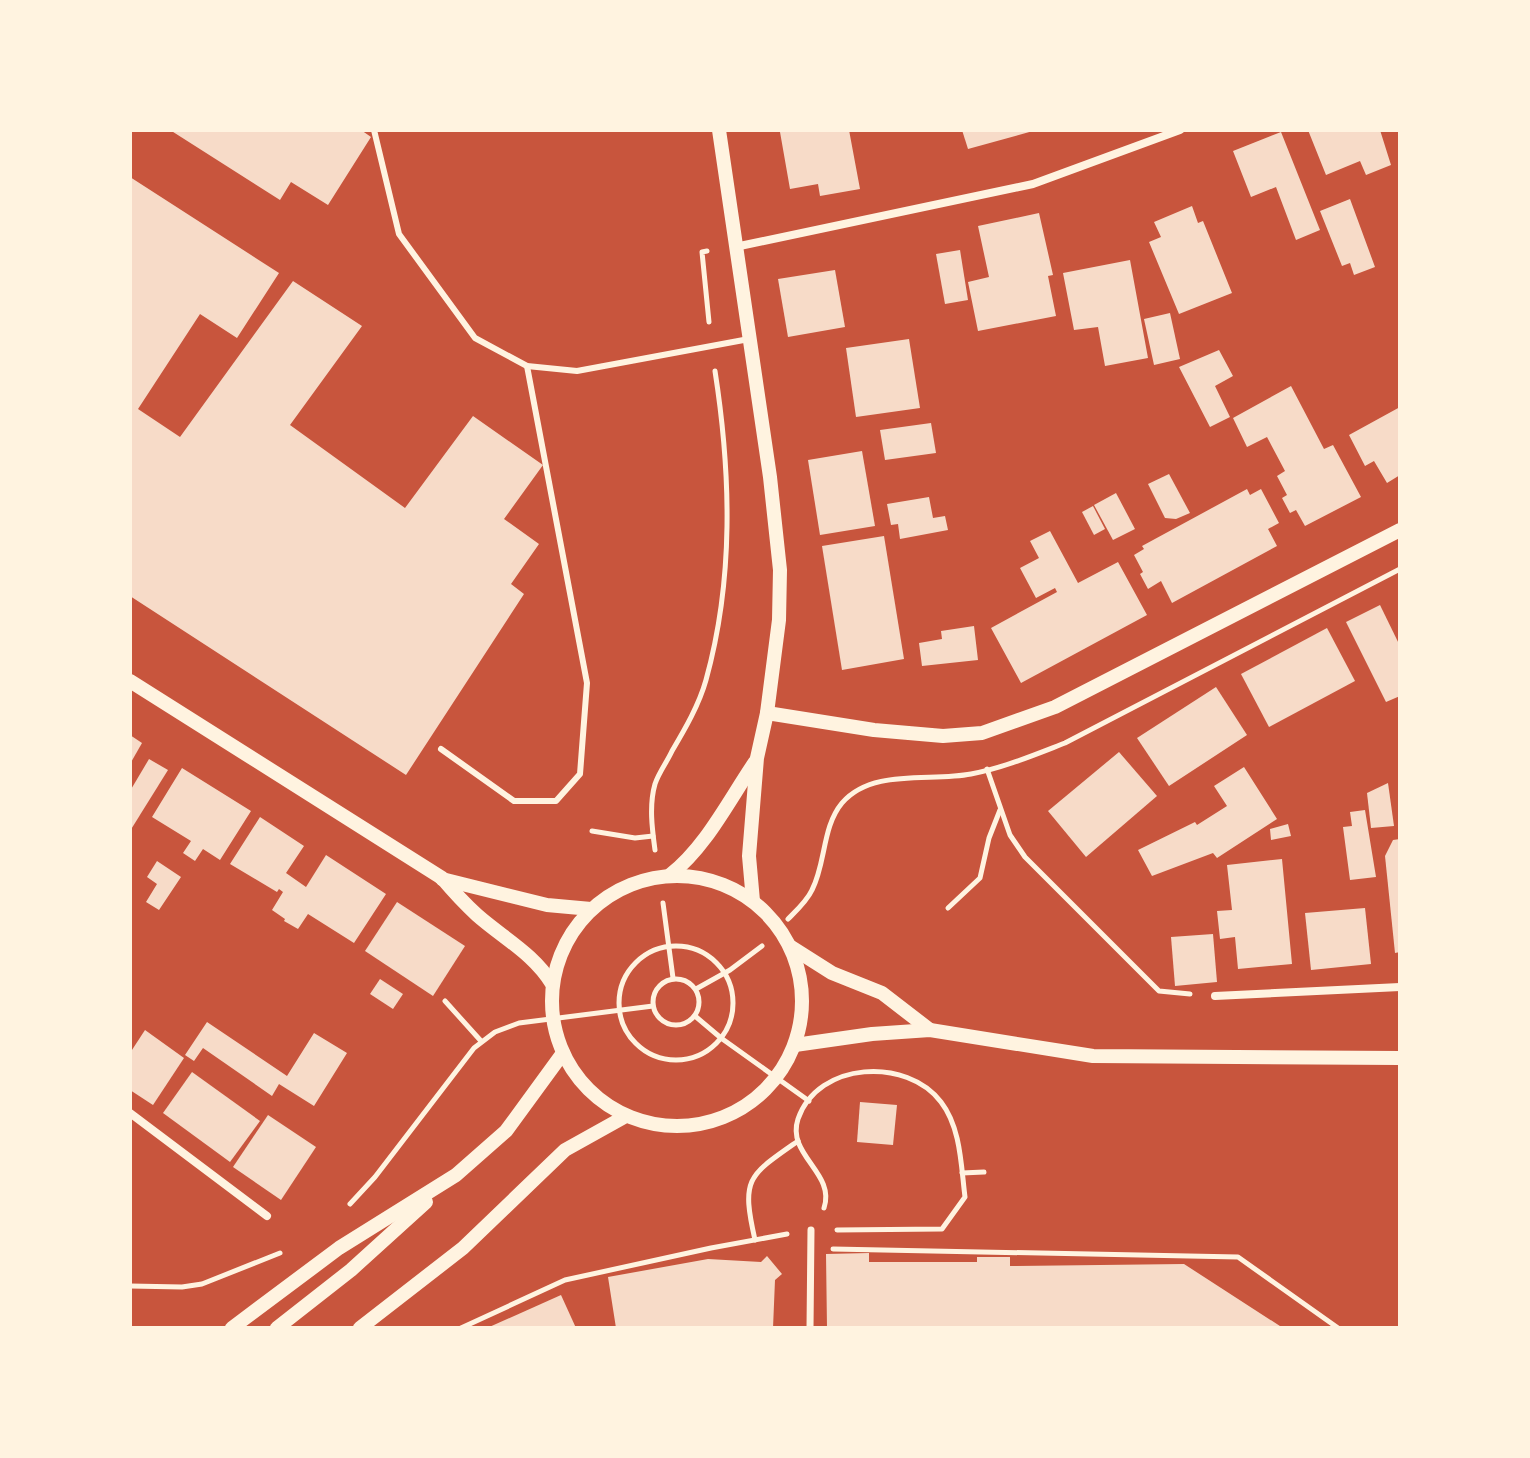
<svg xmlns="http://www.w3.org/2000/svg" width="1530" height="1458" viewBox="0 0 1530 1458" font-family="Barlow,sans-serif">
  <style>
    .building { fill: #f7dbc8 }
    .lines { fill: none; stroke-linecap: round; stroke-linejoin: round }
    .path { stroke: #fff3e0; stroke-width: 5 }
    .service { stroke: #fff3e0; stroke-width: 6 }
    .pedestrian { stroke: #fff3e0; stroke-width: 7 }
    .minor { stroke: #fff3e0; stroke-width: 8 }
    .tertiary { stroke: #fff3e0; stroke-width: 14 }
  </style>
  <rect width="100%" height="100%" fill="#c8553d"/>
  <g class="building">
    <polygon points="170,130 361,130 371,137 328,205 291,182 280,200"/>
    <polygon points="793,130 849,130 860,189 820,196 818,184 790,189 780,132"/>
    <polygon points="962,130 1032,130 1033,131 968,149"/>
    <polygon points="1308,130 1380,130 1391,165 1366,175 1360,161 1326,175"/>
    <polygon points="1281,132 1320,230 1296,240 1276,187 1251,197 1233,151"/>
    <polygon points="130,177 279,273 237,338 200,314 138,409 180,437 293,281 362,326 290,425 405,508 473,416 543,465 504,519 539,544 511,584 524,594 406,775 130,596"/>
    <polygon points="1350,199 1375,267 1354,275 1350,263 1342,266 1320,211"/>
    <polygon points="1192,206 1198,223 1203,221 1232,293 1179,314 1149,242 1161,237 1154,222"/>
    <polygon points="1039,213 1053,275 1048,276 1056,316 978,331 968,282 989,277 978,226"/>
    <polygon points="960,250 968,300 945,304 936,254"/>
    <polygon points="1130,260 1148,358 1105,366 1098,327 1074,330 1063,273"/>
    <polygon points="835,270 845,327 788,337 778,279"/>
    <polygon points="1170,313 1180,359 1154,365 1144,319"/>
    <polygon points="909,339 920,408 856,417 846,348"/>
    <polygon points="1219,350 1233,376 1215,386 1230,417 1210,427 1179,367"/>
    <polygon points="1291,386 1324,449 1333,445 1361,497 1305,526 1296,510 1290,513 1282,498 1287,495 1277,476 1285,471 1267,437 1247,447 1233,418"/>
    <polygon points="1400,407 1400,475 1387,483 1374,461 1365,466 1349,435"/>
    <polygon points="931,423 936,453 885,460 880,430"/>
    <polygon points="862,451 875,526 820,535 808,460"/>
    <polygon points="1169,474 1190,513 1176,519 1165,518 1148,484"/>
    <polygon points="1247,489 1250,495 1261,489 1279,523 1268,529 1277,546 1172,603 1161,581 1148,589 1140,574 1143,572 1134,555 1144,549 1142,546"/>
    <polygon points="1116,493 1135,529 1113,540 1094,505"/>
    <polygon points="929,497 933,518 945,516 948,530 900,539 898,524 891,525 887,504"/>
    <polygon points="1093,506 1105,529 1094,535 1082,512"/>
    <polygon points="1050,531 1078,583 1118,562 1147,615 1021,683 991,628 1057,592 1055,588 1036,598 1020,568 1039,558 1030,541"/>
    <polygon points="884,536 904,659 842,670 822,546"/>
    <polygon points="1380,605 1400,646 1400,696 1386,702 1346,622"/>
    <polygon points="974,626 978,660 922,666 919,643 942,639 941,631"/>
    <polygon points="1327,628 1355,681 1269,727 1241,674"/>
    <polygon points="1216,687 1247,735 1169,786 1137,738"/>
    <polygon points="130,735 142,743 130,764"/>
    <polygon points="1119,752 1157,796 1086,857 1048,811"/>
    <polygon points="149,759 168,770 130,831 130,791"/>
    <polygon points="1244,767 1277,819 1217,858 1213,853 1152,876 1138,850 1195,822 1197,825 1227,806 1214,786"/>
    <polygon points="182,768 251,811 220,860 203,849 195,861 183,853 191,841 152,817"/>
    <polygon points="1388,783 1394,826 1371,828 1367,793"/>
    <polygon points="1365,810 1376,877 1350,880 1343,827 1352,826 1350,812"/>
    <polygon points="260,817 304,846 286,873 306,887 326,855 386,894 354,943 308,914 298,929 284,921 285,919 272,910 283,892 279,889 277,892 230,864"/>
    <polygon points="1288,824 1291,836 1271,840 1270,829"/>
    <polygon points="1400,839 1400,952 1395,953 1385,856 1393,840"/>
    <polygon points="1282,859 1292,964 1238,969 1235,937 1220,939 1217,911 1232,910 1227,865"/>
    <polygon points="157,861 181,877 159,910 146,902 157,884 147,877"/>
    <polygon points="397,902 465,946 433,996 365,951"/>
    <polygon points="1365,908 1371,964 1311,970 1305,913"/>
    <polygon points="1213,934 1217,982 1175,986 1171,937"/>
    <polygon points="380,979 403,994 393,1009 370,994"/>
    <polygon points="207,1022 287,1076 314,1033 347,1053 314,1106 279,1084 272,1096 203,1048 194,1061 185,1055"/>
    <polygon points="145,1030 184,1058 153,1105 130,1090 130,1053"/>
    <polygon points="192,1072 260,1121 230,1162 163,1113"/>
    <polygon points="860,1102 897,1105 893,1145 857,1142"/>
    <polygon points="268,1115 316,1147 281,1200 233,1167"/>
    <polygon points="869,1253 869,1262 977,1262 977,1257 1010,1257 1010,1266 1184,1264 1283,1328 827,1328 826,1254"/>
    <polygon points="767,1256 782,1274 775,1280 773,1328 616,1328 608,1277 708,1259 761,1262"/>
    <polygon points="561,1295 576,1328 487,1328"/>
  </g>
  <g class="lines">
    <g class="path">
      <polyline points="707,251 702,252 709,322"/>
      <polyline points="987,769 1010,835 1025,857 1159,991 1190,994"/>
      <polyline points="592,831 635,838 653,836"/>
      <path d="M655 850C652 828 649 805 655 784 659 772 667 762 672 751 685 729 699 705 706 680 734 579 731 474 715 371"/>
      <polyline points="663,903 673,978"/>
      <polyline points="948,908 980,878 989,838 1000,810"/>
      <path d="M788 919C797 910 807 901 812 890 826 863 822 827 842 803 872 768 930 782 971 774 1003 768 1034 755 1065 743L1400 569"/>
      <circle cx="676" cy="1003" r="57"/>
      <circle cx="676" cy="1002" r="23"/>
      <polyline points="696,989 730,970 762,946"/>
      <polyline points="445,1001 481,1041"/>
      <polyline points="695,1016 721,1038 809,1101"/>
      <polyline points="962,1173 984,1172"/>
      <polyline points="350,1204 375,1177 474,1048 495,1032 519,1023 653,1006"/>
      <path d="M824 1208C836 1173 786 1155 798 1119 818 1061 907 1057 941 1102 961 1128 961 1166 965 1197L942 1229 837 1230"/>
      <path d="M755 1240C741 1178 748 1176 798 1141"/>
      <polyline points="833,1249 1238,1257 1338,1328"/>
      <polyline points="130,1286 182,1287 202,1284 280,1253"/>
      <polyline points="461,1328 565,1280 711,1248 787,1234"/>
    </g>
    <g class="service">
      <polyline points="374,130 399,234 475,338 527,366 577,371 749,339"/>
      <polyline points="441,749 514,801 556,801 580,774 587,683 527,366"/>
    </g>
    <polyline class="pedestrian" points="810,1328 811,1230"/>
    <g class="minor">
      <polyline points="735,247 1033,184 1180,130"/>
      <polyline points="1215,996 1400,987"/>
      <polyline points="130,1113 267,1216"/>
    </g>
    <g class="tertiary">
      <polyline points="719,130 770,477 780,570 779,620 767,713 757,758 749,856 753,901"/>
      <path d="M130 681 442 878C453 891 465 904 477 915 503 938 534 954 552 984"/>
      <polyline points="767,713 874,730 943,736 982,733 1055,707 1400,530"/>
      <path d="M670 875C706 847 729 800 755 762"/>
      <circle cx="677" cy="1001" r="125"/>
      <polyline points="442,879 547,905 591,909"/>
      <polyline points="791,947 832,973 882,993 930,1030"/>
      <polyline points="795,1045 872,1034 930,1030 1093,1056 1400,1058"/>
      <polyline points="232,1328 339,1248 456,1175 506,1131 563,1053"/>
      <polyline points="277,1328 351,1270 426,1202"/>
      <polyline points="360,1328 463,1248 565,1150 626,1116"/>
    </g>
  </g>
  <rect width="1530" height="1458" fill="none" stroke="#fff3e0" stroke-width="264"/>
</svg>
